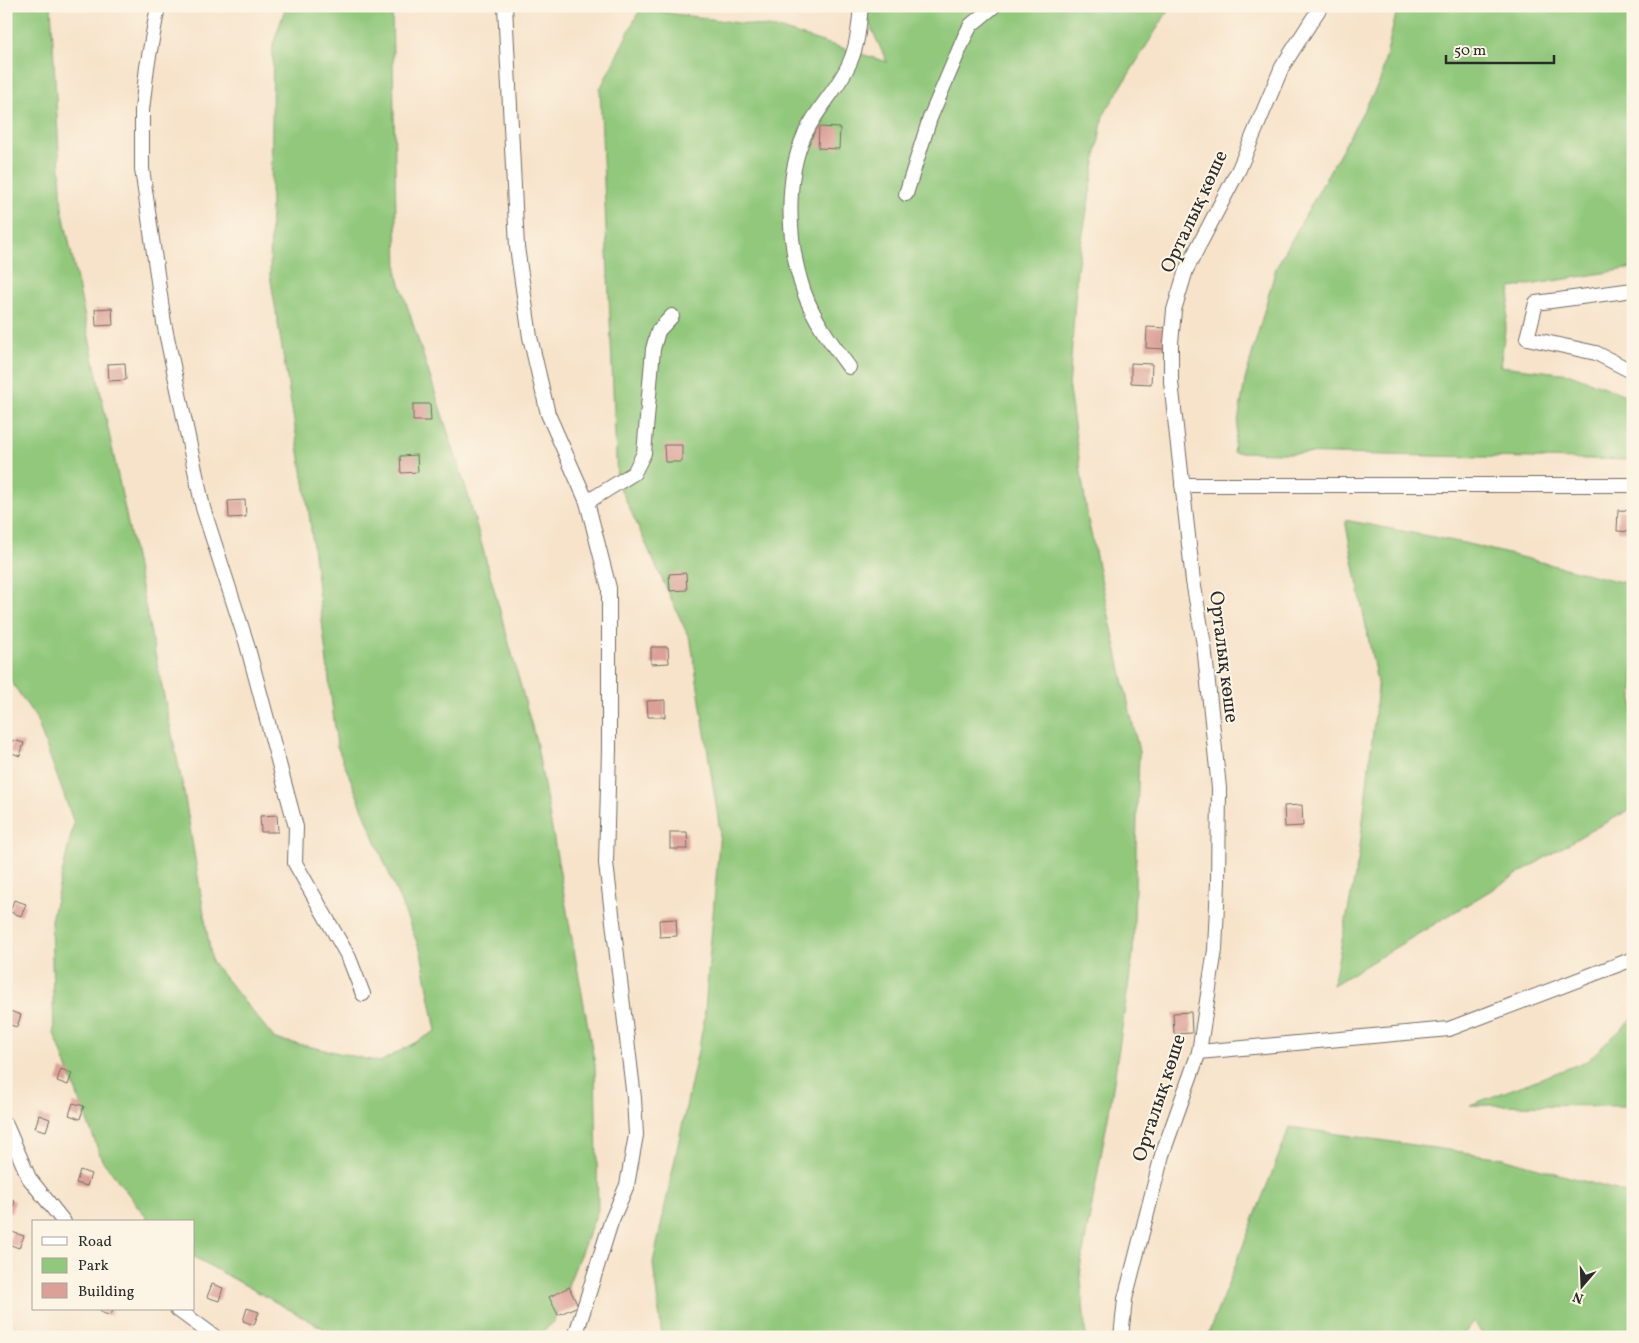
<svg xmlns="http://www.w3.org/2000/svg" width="1639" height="1343" viewBox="0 0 1639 1343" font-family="Vollkorn,serif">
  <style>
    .green { fill: #91c87b; stroke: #5e7a53 }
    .building { fill: #dba097 }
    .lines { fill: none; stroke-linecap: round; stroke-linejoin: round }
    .minor-casing { stroke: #726b63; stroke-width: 16 }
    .minor { stroke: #fff; stroke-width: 14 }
    .labels { text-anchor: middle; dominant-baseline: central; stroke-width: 4; stroke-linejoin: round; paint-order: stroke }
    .street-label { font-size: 20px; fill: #2b2b2b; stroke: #fcf5e5 }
  </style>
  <rect width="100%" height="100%" fill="#fcf5e5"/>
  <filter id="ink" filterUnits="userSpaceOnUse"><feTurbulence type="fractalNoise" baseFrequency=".02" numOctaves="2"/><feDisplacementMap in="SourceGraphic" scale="10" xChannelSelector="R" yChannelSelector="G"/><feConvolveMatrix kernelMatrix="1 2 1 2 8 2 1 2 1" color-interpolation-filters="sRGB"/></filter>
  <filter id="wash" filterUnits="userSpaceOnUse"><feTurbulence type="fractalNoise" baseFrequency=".0096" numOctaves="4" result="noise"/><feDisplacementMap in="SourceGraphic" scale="20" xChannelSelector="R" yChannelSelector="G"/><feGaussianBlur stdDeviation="1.12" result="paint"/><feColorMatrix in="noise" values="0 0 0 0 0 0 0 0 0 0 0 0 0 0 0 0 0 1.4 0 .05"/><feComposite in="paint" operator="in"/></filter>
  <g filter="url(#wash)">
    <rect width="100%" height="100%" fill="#f7e3ca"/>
    <g class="green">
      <polygon points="9,6 51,6 62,208 184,792 212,962 275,1039 380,1062 436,1031 421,952 337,746 309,513 270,275 273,45 286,6 392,6 397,274 468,495 536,741 595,1065 598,1210 553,1323 535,1337 339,1337 194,1257 194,1222 150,1222 102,1160 54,1033 51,920 74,823 36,718 6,674 6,9"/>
      <polygon points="861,6 1171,6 1103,116 1077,269 1069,390 1088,520 1139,752 1133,954 1111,1101 1080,1269 1086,1337 662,1337 653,1263 704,1022 720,831 691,642 617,481 600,89 640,9 781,29 887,62"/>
      <polygon points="1398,6 1633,6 1633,268 1511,288 1500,366 1570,374 1633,398 1633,460 1233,452 1245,380 1276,268 1380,81"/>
      <polygon points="1345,520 1464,543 1633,585 1633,808 1588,832 1333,985 1359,856 1378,687"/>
      <polygon points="1633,1018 1633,1106 1470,1105 1587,1061"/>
      <polygon points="1290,1127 1503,1158 1633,1195 1633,1337 1485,1337 1473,1322 1462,1337 1207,1337"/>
    </g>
    <g id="blocks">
      <g class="building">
        <polygon points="819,127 840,128 839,149 818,148"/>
        <polygon points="112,308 113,325 96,326 95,309"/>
        <polygon points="1147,327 1167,328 1166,349 1146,348"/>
        <polygon points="125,363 126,380 109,381 108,364"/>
        <polygon points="1131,363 1152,364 1151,384 1131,383"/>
        <polygon points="413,404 430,404 431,421 413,421"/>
        <polygon points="664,445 682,445 682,462 665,462"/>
        <polygon points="417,455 418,472 401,473 400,456"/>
        <polygon points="245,500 246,517 229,518 228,501"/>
        <polygon points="1618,510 1633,511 1633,532 1617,531"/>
        <polygon points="686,573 687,590 670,591 669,574"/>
        <polygon points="651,647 668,647 669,663 651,664"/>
        <polygon points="665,700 665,717 648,717 647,701"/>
        <polygon points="13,740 24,743 20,756 9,752"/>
        <polygon points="1302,805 1303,826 1285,827 1284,806"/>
        <polygon points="277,815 278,832 261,832 260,816"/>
        <polygon points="670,832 687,832 688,849 670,849"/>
        <polygon points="14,900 26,904 21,916 10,912"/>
        <polygon points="676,919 677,936 660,937 659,920"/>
        <polygon points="10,1011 21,1015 17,1027 6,1024"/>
        <polygon points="1191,1012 1192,1033 1174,1034 1173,1013"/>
        <polygon points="61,1069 72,1073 68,1085 57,1081"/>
        <polygon points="73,1103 84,1106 80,1119 69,1115"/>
        <polygon points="39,1115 50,1119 46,1131 35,1128"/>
        <polygon points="80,1170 91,1174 87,1186 76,1183"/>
        <polygon points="6,1198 15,1201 11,1213 6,1211"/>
        <polygon points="12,1232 24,1236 19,1248 8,1244"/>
        <polygon points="212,1284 223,1288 219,1301 207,1297"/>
        <polygon points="569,1287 578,1306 558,1315 549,1297"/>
        <polygon points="247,1308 259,1312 254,1325 243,1321"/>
        <polygon points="101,1309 113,1309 111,1316 100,1312"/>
      </g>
    </g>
  </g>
  <g filter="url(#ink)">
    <use href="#blocks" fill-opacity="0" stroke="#726b63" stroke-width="1"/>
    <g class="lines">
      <g class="minor-casing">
        <g id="minor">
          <polyline points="158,6 147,67 142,110 142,169 164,323 203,508 246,641 296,827 295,863 349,958 363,994"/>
          <polyline points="505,6 517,247 530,337 548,414 587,502 609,588 609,749 606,863 634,1098 636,1135 627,1185 611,1222 575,1337"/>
          <polyline points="906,194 930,118 965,36 971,25 994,6"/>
          <polyline points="1633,290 1536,303 1527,338 1596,353 1633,372"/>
          <path d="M849 367C832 344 814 320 804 292 788 246 784 181 804 136 816 109 839 88 850 62 858 44 859 25 861 6"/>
          <polyline points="1182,485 1633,485"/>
          <polyline points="587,502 634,473 644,453 653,349 658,331 672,316"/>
          <polyline points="1199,1052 1449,1029 1633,959"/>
          <polyline points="6,1125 29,1178 64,1222"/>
          <polyline points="177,1309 215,1337"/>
          <polyline points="1121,1337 1125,1299 1162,1155 1199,1052 1215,950 1218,882 1219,788 1204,645 1193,581 1171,382 1171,343 1174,310 1186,270 1239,169 1282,67 1321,6"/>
        </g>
      </g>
      <use href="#minor" class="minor"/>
    </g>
  </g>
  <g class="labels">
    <g class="street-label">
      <text transform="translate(1195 212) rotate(-65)">Орталық көше</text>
      <text transform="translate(1223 657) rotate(83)">Орталық көше</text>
      <text transform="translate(1160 1098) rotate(-72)">Орталық көше</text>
    </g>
  </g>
  <rect width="1639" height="1343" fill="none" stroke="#fcf5e5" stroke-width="25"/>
  <rect x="32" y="1220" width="162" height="90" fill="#fcf5e5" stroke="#a8a49b"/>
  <rect x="42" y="1237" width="25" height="8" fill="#ffffff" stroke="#a8a49b"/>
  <text x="78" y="1246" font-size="15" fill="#2b2b2b">Road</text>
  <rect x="42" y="1258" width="25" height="15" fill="#91c87b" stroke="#a8a49b"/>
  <text x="78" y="1270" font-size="15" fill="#2b2b2b">Park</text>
  <rect x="42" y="1283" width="25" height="15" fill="#dba097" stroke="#a8a49b"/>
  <text x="78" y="1296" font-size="15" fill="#2b2b2b">Building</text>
  <g transform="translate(1582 1286) rotate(199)" stroke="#fcf5e5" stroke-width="4" paint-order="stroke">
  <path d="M0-4L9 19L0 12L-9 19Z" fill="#2b2b2b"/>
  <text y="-8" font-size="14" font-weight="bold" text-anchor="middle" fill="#2b2b2b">N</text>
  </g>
  <path d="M1446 55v8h108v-8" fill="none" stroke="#2b2b2b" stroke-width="2.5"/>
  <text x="1454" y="55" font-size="15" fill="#2b2b2b" stroke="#fcf5e5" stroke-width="4" paint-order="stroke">50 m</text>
</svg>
